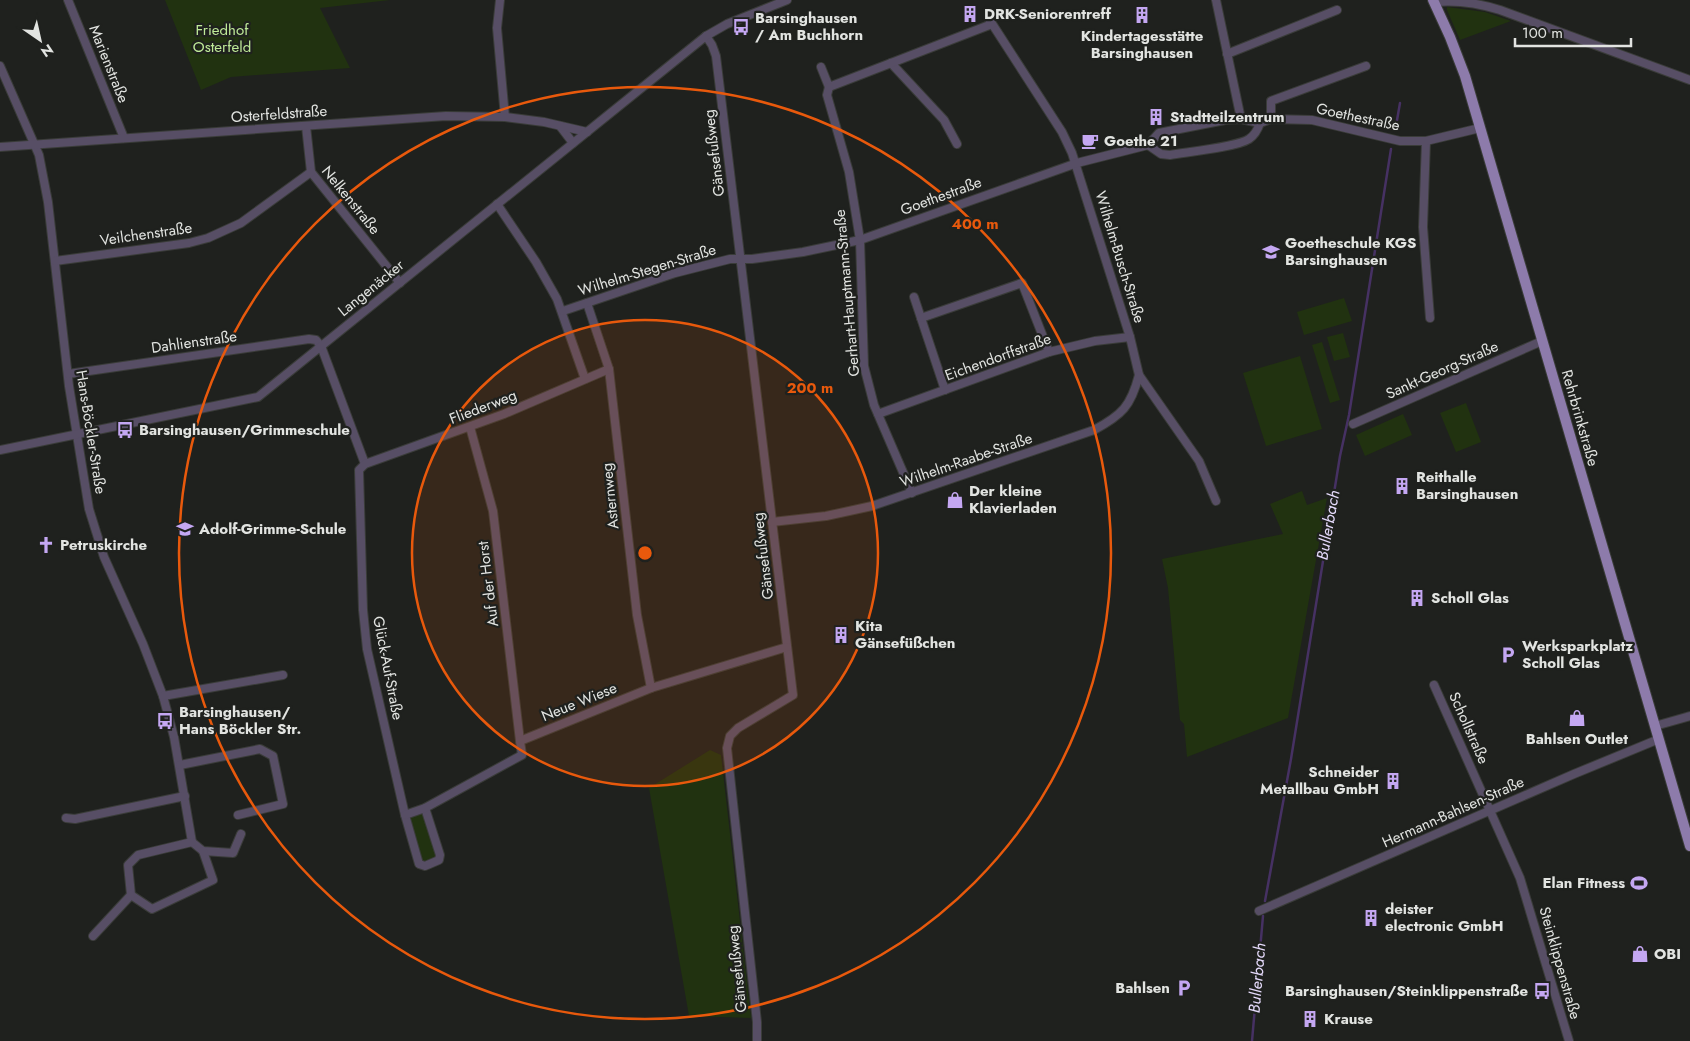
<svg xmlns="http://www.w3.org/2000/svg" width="1690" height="1041" viewBox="0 0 1690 1041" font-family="Jost,sans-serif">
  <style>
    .green { fill: #213210 }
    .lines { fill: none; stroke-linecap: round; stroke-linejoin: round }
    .stream { stroke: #463163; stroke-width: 2.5 }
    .minor-casing { stroke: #3a3c39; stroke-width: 10 }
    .major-casing { stroke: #3a3c39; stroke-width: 12 }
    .minor { stroke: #574e65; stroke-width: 8 }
    .major { stroke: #8d7bab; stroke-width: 10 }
    .ring { fill: none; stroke: #e8590c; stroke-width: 2.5 }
    .labels { text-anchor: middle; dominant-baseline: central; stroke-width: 4.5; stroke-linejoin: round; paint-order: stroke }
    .poi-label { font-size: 15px; font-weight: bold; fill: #e2e4e1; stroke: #1f211e; text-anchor: start }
    .park-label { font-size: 15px; fill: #bfea98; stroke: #1f211e }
    .street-label { font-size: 15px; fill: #e2e4e1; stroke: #1f211e }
    .water-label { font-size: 16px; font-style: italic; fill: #e6dbfc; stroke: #1f211e }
    .centre { fill: #e8590c; stroke: #1f211e; stroke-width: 2.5 }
    .ring-label { font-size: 15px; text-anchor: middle; font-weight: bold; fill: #e8590c; stroke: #1f211e; stroke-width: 4.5; stroke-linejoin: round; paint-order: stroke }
  </style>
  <rect width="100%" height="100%" fill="#1f211e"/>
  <g class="green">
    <polygon points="165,0 390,0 320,8 350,68 231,77 201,90"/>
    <polygon points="1447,7 1485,12 1511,21 1460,40 1447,10"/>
    <polygon points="1344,298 1352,321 1304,335 1297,312"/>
    <polygon points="1343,333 1350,357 1334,361 1327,337"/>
    <polygon points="1322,342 1340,400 1330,403 1312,345"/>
    <polygon points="1300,356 1322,429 1266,446 1243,373"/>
    <polygon points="1466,403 1481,442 1456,452 1440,413"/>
    <polygon points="1403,414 1412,435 1365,456 1356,435"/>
    <polygon points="1302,491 1307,505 1327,498 1288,718 1187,757 1184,724 1180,720 1168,588 1162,559 1283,534 1270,504"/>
    <polygon points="710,750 721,755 751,1018 689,1016 649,788"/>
    <polygon points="425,808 439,860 419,864 405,815"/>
  </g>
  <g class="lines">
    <g class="stream">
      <polyline points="1396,126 1400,103"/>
      <polyline points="1265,901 1291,759 1340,456 1349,415 1391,149"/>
      <polyline points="1252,1041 1263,916"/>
    </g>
    <g class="minor-casing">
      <g id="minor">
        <polyline points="68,0 124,138"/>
        <polyline points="500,0 497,28 505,117"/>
        <polyline points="1216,0 1241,119"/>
        <path d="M1435 2C1458 0 1478 3 1500 10L1690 80"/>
        <polyline points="989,19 1062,132 1072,153 1130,337 1139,375 1199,461 1216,501"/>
        <polyline points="706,36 712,45 716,56 793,695 738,728 730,736 727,748 757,1022 757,1041"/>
        <polyline points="1227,54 1337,10"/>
        <polyline points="891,63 944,120 957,144"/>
        <polyline points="0,66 39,155 48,202 69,386 89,509 104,557 143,644 163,696 174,737 192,842 203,851 233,853 241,834"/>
        <polyline points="821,67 829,87 992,24"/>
        <polyline points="829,87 827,95 849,172 860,240 864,366 874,405 912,493"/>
        <polyline points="1271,119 1271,101 1366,66"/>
        <polyline points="306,126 311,172 400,283"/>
        <polyline points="560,126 573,143"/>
        <polyline points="1426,141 1423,227 1430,318"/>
        <path d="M1148 145 1161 154 1170 155C1187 152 1237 147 1249 139 1255 135 1258 129 1260 123"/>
        <polyline points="0,147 446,116 505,117 544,122 587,132"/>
        <polyline points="497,204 536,262 557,299 585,379"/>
        <polyline points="55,261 189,243 208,238 241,223 311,172"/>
        <polyline points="914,297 945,390"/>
        <polyline points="587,303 609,369 637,615 651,688"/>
        <polyline points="563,311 675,273 730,259 752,259 803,252 860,240 1077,163 1148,145 1159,133 1225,120 1241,119 1260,123 1271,119 1312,120 1400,141 1426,141 1480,128"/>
        <polyline points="921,318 1022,283 1049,352"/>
        <polyline points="68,374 309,339 316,340 321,346 365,464"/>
        <polyline points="878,414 1049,352 1095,341 1130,337"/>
        <polyline points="1353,424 1542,341"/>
        <polyline points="470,427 493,511 520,741"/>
        <polyline points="0,450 258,397 706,36 727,24 787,0"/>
        <path d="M772 522 826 516 872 506 1094 430C1122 415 1131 406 1139 375"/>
        <polyline points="1434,685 1520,878 1569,1041"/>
        <polyline points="163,696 283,675"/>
        <polyline points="1655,726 1690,716"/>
        <polyline points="180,765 260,749 273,756 283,804 238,815"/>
        <polyline points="425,808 440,855 439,860 425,866 419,864 405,815 367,649 363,610 359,470 365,464 504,414 609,369"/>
        <polyline points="405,815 425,808 522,755 520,741 651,688 787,647"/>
        <polyline points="66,818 75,819 185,796"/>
        <polyline points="192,842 138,855 128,865 131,895 152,909 213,880 203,851"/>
        <polyline points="1259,911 1574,774 1659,739"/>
        <polyline points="93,936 131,895"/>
      </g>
    </g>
    <g class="major-casing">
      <polyline id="major" points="1433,0 1450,37 1465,76 1690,846"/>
    </g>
    <use href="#minor" class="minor"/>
    <use href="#major" class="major"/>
  </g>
  <circle cx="645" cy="553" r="233" fill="#e8590c" fill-opacity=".12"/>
  <g class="ring">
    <circle cx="645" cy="553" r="233"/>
    <circle cx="645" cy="553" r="466"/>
  </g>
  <defs>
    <g id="building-bare" transform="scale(1.35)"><path d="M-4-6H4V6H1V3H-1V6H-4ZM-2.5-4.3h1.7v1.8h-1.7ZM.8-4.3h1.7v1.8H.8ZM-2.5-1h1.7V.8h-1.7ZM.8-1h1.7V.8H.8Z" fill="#c4a7f2" stroke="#1f211e" stroke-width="2.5" paint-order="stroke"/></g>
    <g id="bus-bare" transform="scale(1.35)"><path d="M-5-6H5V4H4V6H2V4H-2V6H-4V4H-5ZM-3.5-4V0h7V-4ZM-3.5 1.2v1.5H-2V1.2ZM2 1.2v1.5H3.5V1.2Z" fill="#c4a7f2" stroke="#1f211e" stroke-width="2.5" paint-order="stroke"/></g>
    <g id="cafe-bare" transform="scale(1.35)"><path d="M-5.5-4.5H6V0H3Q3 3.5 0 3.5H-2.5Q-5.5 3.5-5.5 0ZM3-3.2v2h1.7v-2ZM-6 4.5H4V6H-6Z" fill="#c4a7f2" stroke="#1f211e" stroke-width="2.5" paint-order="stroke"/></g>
    <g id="school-bare" transform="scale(1.35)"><path d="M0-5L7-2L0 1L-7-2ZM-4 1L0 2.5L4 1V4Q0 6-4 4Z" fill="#c4a7f2" stroke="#1f211e" stroke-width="2.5" paint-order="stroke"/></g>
    <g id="shop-bare" transform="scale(1.35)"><path d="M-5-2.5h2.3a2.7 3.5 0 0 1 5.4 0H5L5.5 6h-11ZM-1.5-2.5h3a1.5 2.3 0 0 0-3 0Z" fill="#c4a7f2" stroke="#1f211e" stroke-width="2.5" paint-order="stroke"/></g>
    <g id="church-bare" transform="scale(1.35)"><path d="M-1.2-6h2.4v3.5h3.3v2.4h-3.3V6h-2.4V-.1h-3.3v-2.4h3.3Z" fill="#c4a7f2" stroke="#1f211e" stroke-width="2.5" paint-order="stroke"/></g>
    <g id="parking-bare" transform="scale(1.35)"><path d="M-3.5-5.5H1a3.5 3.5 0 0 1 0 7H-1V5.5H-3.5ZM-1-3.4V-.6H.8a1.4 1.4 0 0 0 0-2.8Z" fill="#c4a7f2" stroke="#1f211e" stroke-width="2.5" paint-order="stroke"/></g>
    <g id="stadium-bare" transform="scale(1.35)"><path d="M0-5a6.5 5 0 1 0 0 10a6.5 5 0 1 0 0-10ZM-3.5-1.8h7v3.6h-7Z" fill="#c4a7f2" stroke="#1f211e" stroke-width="2.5" paint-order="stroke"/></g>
  </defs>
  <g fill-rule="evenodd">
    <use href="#building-bare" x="970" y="14"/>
    <use href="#building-bare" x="1142" y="15"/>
    <use href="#bus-bare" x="741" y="27"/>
    <use href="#building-bare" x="1156" y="117"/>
    <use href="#cafe-bare" x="1090" y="141"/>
    <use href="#school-bare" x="1271" y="252"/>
    <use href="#bus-bare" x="125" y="430"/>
    <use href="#building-bare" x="1402" y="486"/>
    <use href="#shop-bare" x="955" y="500"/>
    <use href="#school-bare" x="185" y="529"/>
    <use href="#church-bare" x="46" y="545"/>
    <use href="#building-bare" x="1417" y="598"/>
    <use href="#building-bare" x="841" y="635"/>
    <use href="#parking-bare" x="1508" y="655"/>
    <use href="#shop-bare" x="1577" y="718"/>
    <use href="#bus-bare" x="165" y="721"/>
    <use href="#building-bare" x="1393" y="781"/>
    <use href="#stadium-bare" x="1639" y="883"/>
    <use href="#building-bare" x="1371" y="918"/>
    <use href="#shop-bare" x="1640" y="954"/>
    <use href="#parking-bare" x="1184" y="988"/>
    <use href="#bus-bare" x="1542" y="991"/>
    <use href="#building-bare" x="1310" y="1019"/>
  </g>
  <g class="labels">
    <g class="poi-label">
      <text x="984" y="14">DRK-Seniorentreff</text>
      <text x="755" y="18">Barsinghausen<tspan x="755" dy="17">/ Am Buchhorn</tspan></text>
      <text x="1142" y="36" text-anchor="middle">Kindertagesstätte<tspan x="1142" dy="17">Barsinghausen</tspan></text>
      <text x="1170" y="117">Stadtteilzentrum</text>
      <text x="1104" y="141">Goethe 21</text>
      <text x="1285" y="243">Goetheschule KGS<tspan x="1285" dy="17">Barsinghausen</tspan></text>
      <text x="139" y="430">Barsinghausen/Grimmeschule</text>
      <text x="1416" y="477">Reithalle<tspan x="1416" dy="17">Barsinghausen</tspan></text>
      <text x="969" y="491">Der kleine<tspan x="969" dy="17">Klavierladen</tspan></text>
      <text x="199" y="529">Adolf-Grimme-Schule</text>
      <text x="60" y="545">Petruskirche</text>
      <text x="1431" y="598">Scholl Glas</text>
      <text x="855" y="626">Kita<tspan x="855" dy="17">Gänsefüßchen</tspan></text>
      <text x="1522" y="646">Werksparkplatz<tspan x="1522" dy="17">Scholl Glas</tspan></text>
      <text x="179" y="712">Barsinghausen/<tspan x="179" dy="17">Hans Böckler Str.</tspan></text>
      <text x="1577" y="739" text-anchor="middle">Bahlsen Outlet</text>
      <text x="1379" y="772" text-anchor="end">Schneider<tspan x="1379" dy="17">Metallbau GmbH</tspan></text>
      <text x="1625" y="883" text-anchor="end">Elan Fitness</text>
      <text x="1385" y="909">deister<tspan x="1385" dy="17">electronic GmbH</tspan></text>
      <text x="1654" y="954">OBI</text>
      <text x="1170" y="988" text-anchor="end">Bahlsen</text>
      <text x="1528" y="991" text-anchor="end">Barsinghausen/Steinklippenstraße</text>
      <text x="1324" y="1019">Krause</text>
    </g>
    <g class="park-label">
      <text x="222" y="30">Friedhof<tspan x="222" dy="17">Osterfeld</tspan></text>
    </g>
    <g class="street-label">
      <text transform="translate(109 64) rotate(68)">Marienstraße</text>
      <text transform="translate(279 114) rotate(-4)">Osterfeldstraße</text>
      <text transform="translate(1358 117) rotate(12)">Goethestraße</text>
      <text transform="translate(714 153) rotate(-97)">Gänsefußweg</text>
      <text transform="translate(941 196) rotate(-20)">Goethestraße</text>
      <text transform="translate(351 200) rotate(51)">Nelkenstraße</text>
      <text transform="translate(146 234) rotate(-8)">Veilchenstraße</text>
      <text transform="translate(1120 257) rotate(73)">Wilhelm-Busch-Straße</text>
      <text transform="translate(647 270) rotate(-17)">Wilhelm-Stegen-Straße</text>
      <text transform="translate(371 288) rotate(-39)">Langenäcker</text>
      <text transform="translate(847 293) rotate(-95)">Gerhart-Hauptmann-Straße</text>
      <text transform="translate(194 342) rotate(-8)">Dahlienstraße</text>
      <text transform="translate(998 357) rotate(-20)">Eichendorffstraße</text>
      <text transform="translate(1442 370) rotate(-24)">Sankt-Georg-Straße</text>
      <text transform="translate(483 407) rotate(-21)">Fliederweg</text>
      <text transform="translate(1580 418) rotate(74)">Rehrbrinkstraße</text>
      <text transform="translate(91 432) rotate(81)">Hans-Böckler-Straße</text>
      <text transform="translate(966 460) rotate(-19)">Wilhelm-Raabe-Straße</text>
      <text transform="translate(610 496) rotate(-96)">Asternweg</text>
      <text transform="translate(763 556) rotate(-97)">Gänsefußweg</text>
      <text transform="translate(488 584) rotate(-97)">Auf der Horst</text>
      <text transform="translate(388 668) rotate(79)">Glück-Auf-Straße</text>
      <text transform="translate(579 702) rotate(-22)">Neue Wiese</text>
      <text transform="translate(1469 728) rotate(66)">Schollstraße</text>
      <text transform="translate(1453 812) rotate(-24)">Hermann-Bahlsen-Straße</text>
      <text transform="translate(1560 963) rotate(74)">Steinklippenstraße</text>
      <text transform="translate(737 969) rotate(-96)">Gänsefußweg</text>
    </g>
    <g class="water-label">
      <text transform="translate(1328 525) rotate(-80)">Bullerbach</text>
      <text transform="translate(1257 978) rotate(-85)">Bullerbach</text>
    </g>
  </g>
  <circle cx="645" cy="553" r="8" class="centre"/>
  <g class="ring-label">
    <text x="975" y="229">400 m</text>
    <text x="810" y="393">200 m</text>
  </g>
  <g transform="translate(40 40) rotate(146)" stroke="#1f211e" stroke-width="4" paint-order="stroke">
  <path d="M0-4L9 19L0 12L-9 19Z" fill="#e2e4e1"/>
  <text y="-8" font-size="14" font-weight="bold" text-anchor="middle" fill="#e2e4e1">N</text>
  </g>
  <path d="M1515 38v8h116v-8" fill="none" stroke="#e2e4e1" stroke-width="2.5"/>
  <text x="1522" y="38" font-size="15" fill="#e2e4e1" stroke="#1f211e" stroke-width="4" paint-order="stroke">100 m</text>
</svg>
